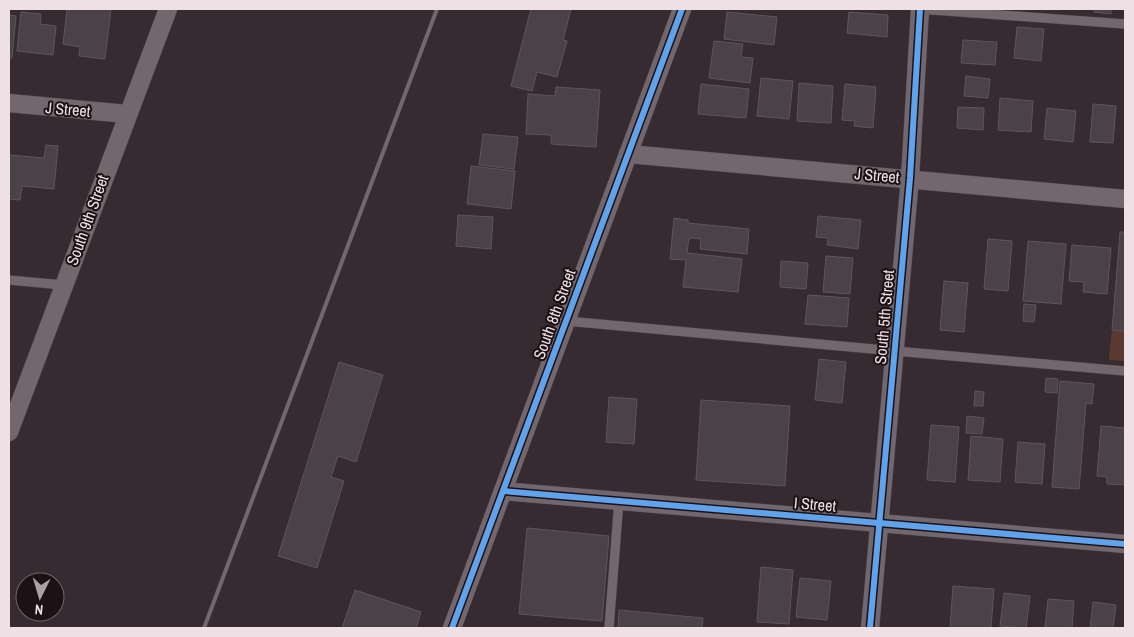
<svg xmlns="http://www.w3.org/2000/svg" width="1134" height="637" viewBox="0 0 1134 637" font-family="'Archivo Narrow',sans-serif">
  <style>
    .green { fill: #5b3b31 }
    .building { fill: #4b4149; stroke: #5e555b }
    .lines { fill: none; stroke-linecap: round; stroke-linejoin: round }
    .lane-casing { stroke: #54494e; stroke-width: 10 }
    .street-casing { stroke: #54494e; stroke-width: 19 }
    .lane { stroke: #72676c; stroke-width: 9 }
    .street { stroke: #72676c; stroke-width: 18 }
    .rail { stroke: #71676c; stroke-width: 4 }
    .cycleway-casing { stroke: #1c1216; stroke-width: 9 }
    .cycleway { stroke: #60a3ed; stroke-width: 6 }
    .labels { text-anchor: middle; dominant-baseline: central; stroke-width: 4; stroke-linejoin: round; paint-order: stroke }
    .street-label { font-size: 16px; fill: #eee0e5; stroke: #1c1216 }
  </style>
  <rect width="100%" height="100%" fill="#362b30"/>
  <polygon class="green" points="1112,330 1125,331 1125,361 1109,360"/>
  <g class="building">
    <polygon points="67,9 111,9 105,59 79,56 80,47 63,44"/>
    <polygon points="531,9 571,9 563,40 567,41 557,77 537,72 532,91 511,86"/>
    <polygon points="1095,9 1111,9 1111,14 1094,12"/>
    <polygon points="21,12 41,14 40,24 56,26 53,55 17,51"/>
    <polygon points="727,12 777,17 774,45 724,39"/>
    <polygon points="849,12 888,15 887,37 847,33"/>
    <polygon points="9,15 16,16 12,58 9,58"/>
    <polygon points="1017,27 1044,29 1041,61 1014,58"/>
    <polygon points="963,40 997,42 995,65 961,63"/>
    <polygon points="714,41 743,44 741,57 753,58 750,83 709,78"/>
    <polygon points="966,76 990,79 988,98 964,96"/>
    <polygon points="761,78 793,81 789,119 757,116"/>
    <polygon points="799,83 833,86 831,123 797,121"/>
    <polygon points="701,84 749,89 746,118 698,114"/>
    <polygon points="845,84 876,87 873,128 854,126 855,121 842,120"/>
    <polygon points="556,87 600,90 596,147 551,144 551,135 526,134 528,94 555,96"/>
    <polygon points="1000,98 1033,101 1031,132 998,130"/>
    <polygon points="1093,104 1116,106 1113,143 1090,142"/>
    <polygon points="958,107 984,108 983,130 957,128"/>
    <polygon points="1047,108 1076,111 1073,142 1044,139"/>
    <polygon points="483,134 518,137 514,169 479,165"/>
    <polygon points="46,145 58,146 54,189 22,186 20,200 9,199 9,155 44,158"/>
    <polygon points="471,166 515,171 511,209 467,204"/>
    <polygon points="458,215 493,217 491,249 456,246"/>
    <polygon points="818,216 861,220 858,249 827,245 828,238 816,237"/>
    <polygon points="674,218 688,220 688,223 749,229 747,254 700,249 701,239 689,238 687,253 742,259 738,292 683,287 686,260 670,259"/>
    <polygon points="1120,232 1125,232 1125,331 1112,330"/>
    <polygon points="988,239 1012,241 1008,291 984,289"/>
    <polygon points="1028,241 1066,244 1061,304 1023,301"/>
    <polygon points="1072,245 1111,248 1107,294 1083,292 1084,282 1069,281"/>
    <polygon points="826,256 853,258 850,294 823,292"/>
    <polygon points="781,261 808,263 806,289 780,287"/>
    <polygon points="944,281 968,283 964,332 940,330"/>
    <polygon points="808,295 849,298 847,327 805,324"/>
    <polygon points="1024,304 1036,305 1034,322 1023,321"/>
    <polygon points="819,359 846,362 842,403 815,400"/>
    <polygon points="339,362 383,375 356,462 338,456 331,477 344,481 317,568 278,556"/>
    <polygon points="1046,378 1058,379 1057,393 1045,392"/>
    <polygon points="1060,381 1094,384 1092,404 1086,403 1079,489 1052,487"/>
    <polygon points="975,391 984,392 983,406 974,406"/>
    <polygon points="609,397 637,399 634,444 606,442"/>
    <polygon points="701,400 790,406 785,486 696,480"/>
    <polygon points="967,416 984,418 982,434 966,433"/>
    <polygon points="931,425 959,427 955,482 927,480"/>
    <polygon points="1101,426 1125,428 1125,485 1107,484 1107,477 1097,476"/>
    <polygon points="971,436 1003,439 1000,482 968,480"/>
    <polygon points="1018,442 1045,444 1042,484 1015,482"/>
    <polygon points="527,528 609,536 602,621 519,614"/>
    <polygon points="761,567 793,570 789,624 757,622"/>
    <polygon points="800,578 831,581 827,620 796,617"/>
    <polygon points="953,586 994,589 991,628 950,628"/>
    <polygon points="355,590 421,612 416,628 342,628"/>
    <polygon points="1004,593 1030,596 1026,628 1000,626"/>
    <polygon points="1048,599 1074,601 1072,628 1045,628"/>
    <polygon points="1093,602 1116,605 1113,628 1090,628"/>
    <polygon points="619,610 703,618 702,628 618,628"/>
  </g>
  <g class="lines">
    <g class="lane-casing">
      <g id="lane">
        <polyline points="919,9 1125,24"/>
        <polyline points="9,280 63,285"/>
        <polyline points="566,321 895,351 1125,371"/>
        <polyline points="609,628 619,500"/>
      </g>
    </g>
    <g class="street-casing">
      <g id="street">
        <polyline points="9,103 127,114"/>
        <polyline points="628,154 1125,199"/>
        <polyline points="9,432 168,9"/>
        <polyline points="503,491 1125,544"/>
        <polyline points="452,628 682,9"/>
        <polyline points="870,628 910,178 920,9"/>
      </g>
    </g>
    <use href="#lane" class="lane"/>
    <use href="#street" class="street"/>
    <polyline class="rail" points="204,628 437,9"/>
    <g class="cycleway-casing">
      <g id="cycleway">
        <polyline points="503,491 1125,544"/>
        <polyline points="452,628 682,9"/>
        <polyline points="870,628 910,178 920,9"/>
      </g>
    </g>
    <use href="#cycleway" class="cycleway"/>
  </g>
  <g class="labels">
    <g class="street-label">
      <text transform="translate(68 109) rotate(5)">J Street</text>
      <text transform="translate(877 175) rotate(5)">J Street</text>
      <text transform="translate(87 220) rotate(-70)">South 9th Street</text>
      <text transform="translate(554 314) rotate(-70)">South 8th Street</text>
      <text transform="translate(884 317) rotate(-85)">South 5th Street</text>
      <text transform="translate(815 504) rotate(5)">I Street</text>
    </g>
  </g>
  <rect width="1134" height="637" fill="none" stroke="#eee0e5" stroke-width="20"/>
  <g transform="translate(40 597) rotate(185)"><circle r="24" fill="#1c1216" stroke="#706469"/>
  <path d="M0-4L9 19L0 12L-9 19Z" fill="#aea1a6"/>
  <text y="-8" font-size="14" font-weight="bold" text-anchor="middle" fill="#eee0e5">N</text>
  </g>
</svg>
